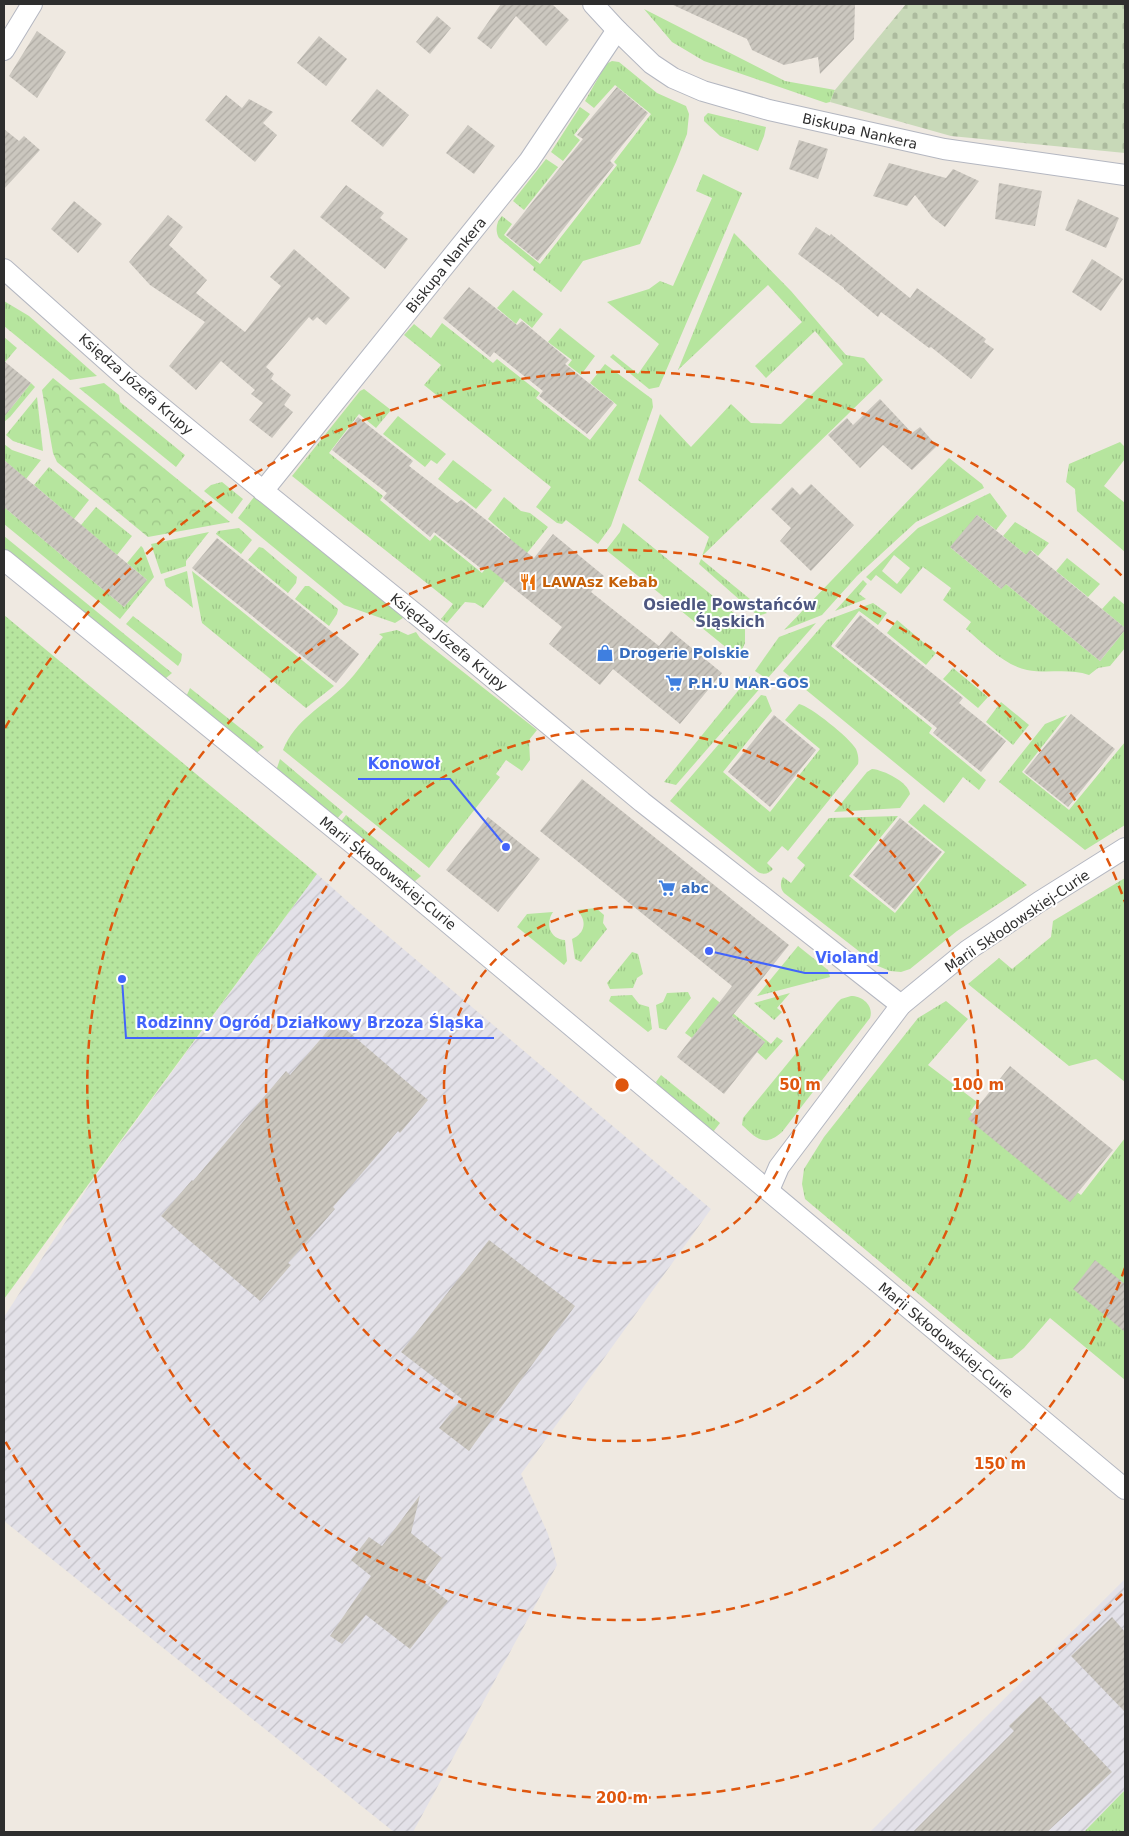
<svg xmlns="http://www.w3.org/2000/svg" width="1129" height="1836" viewBox="0 0 1129 1836" font-family="'DejaVu Sans',sans-serif">
  <style>
    .industrial { fill: url(#industrial-furrows) }
    .grass { fill: url(#grass-tufts); fill-rule: evenodd }
    .cemetery { fill: url(#cemetery-stones) }
    .park { fill: url(#park-crowns) }
    .garden { fill: url(#garden-dots) }
    .building { fill: url(#building-hatch) }
    .lines { fill: none; stroke-linecap: round; stroke-linejoin: round }
    .minor-casing { stroke: #b4b7c1; stroke-width: 22 }
    .minor { stroke: #fff; stroke-width: 20 }
    .ring { fill: none; stroke: #df570e; stroke-width: 2.5; stroke-dasharray: 9 6 }
    .labels { text-anchor: middle; dominant-baseline: central; stroke-width: 4; stroke-linejoin: round; paint-order: stroke }
    .street-label { font-size: 14px; fill: #2e2e2e; stroke: #fff }
    .food-label { font-size: 14px; font-weight: bold; fill: #c56008; stroke: #fff; text-anchor: start }
    .shop-label { font-size: 14px; font-weight: bold; fill: #366cbe; stroke: #fff; text-anchor: start }
    .neighbourhood-label { font-size: 15px; font-weight: bold; fill: #4d5680; stroke: #fff }
    .centre { fill: #df570e; stroke: #fff; stroke-width: 2.5 }
    .ring-label { font-size: 15px; text-anchor: middle; font-weight: bold; fill: #df570e; stroke: #fff; stroke-width: 4; stroke-linejoin: round; paint-order: stroke }
    .leader { fill: none; stroke: #4264fb; stroke-width: 2 }
    .callout-dot { fill: #4264fb; stroke: #fff; stroke-width: 2 }
    .callout-label { font-size: 15px; text-anchor: middle; font-weight: bold; fill: #4264fb; stroke: #fff; stroke-width: 4; stroke-linejoin: round; paint-order: stroke }
  </style>
  <defs>
    <pattern id="industrial-furrows" width="10" height="10" patternUnits="userSpaceOnUse" patternTransform="scale(1.25)"><rect width="10" height="10" fill="#e3e1e8"/><path d="M-1 1l2-2M0 10L10 0M9 11l2-2" fill="none" stroke="#c3c1c7"/></pattern>
    <pattern id="grass-tufts" width="24" height="20" patternUnits="userSpaceOnUse" patternTransform="scale(1.25)"><rect width="24" height="20" fill="#b6e59e"/><path d="M3 7l-1-3M5 7V3M7 7l1-3M15 17l-1-3M17 17v-4M19 17l1-3" fill="none" stroke="#9dc588"/></pattern>
    <pattern id="cemetery-stones" width="16" height="16" patternUnits="userSpaceOnUse" patternTransform="scale(1.25)"><rect width="16" height="16" fill="#c8d9b8"/><path d="M2 7V4a2 2 0 0 1 4 0v3zM10 15v-3a2 2 0 0 1 4 0v3z" fill="#acbb9e"/></pattern>
    <pattern id="park-crowns" width="20" height="18" patternUnits="userSpaceOnUse" patternTransform="scale(1.25)"><rect width="20" height="18" fill="#b6e59e"/><path d="M2 6a3 3 0 1 1 6 0M12 15a3 3 0 1 1 6 0" fill="none" stroke="#9dc588"/></pattern>
    <pattern id="garden-dots" width="8" height="8" patternUnits="userSpaceOnUse" patternTransform="scale(1.25)"><rect width="8" height="8" fill="#b6e59e"/><path d="M2 2h.1M6 6h.1" fill="none" stroke="#9dc588" stroke-width="1.8" stroke-linecap="round"/></pattern>
    <pattern id="building-hatch" width="6" height="6" patternUnits="userSpaceOnUse" patternTransform="scale(1.25)"><rect width="6" height="6" fill="#cbc7bf"/><path d="M-1 1l2-2M0 6l6-6M5 7l2-2" fill="none" stroke="#afaba4"/></pattern>
  </defs>
  <rect width="100%" height="100%" fill="#efe9e1"/>
  <g class="industrial">
    <polygon points="317,874 356,909 711,1209 521,1474 548,1534 557,1565 413,1832 394,1832 4,1521 4,1317 90,1184"/>
    <polygon points="1125,1579 1125,1790 1084,1832 870,1832"/>
  </g>
  <g class="grass">
    <polygon points="644,9 785,81 835,90 830,102 826,103 704,61 672,42"/>
    <path d="M612 61 619 62 657 93 686 106 689 114 687 134 676 162 640 244 583 261 561 292 533 270 534 267 499 238C495 231 496 222 502 216L512 224 504 235 540 264 617 165 614 162 651 114 615 85 594 108 585 101 606 64Z"/>
    <polygon points="580,107 590,114 574,135 580,140 563,161 551,152"/>
    <polygon points="708,113 766,127 764,136 758,151 720,136 704,121 704,117"/>
    <polygon points="546,159 558,167 524,210 513,201"/>
    <polygon points="703,174 742,193 659,387 649,389 610,357 613,354 638,374 659,344 607,302 649,289 660,281 673,286 712,198 696,191"/>
    <polygon points="734,233 791,291 846,355 864,358 883,380 702,556 709,537 638,480 660,414 691,447 731,404 751,423 781,424 843,364 815,331 766,378 755,366 802,322 768,285 678,370"/>
    <polygon points="513,290 543,314 532,328 520,318 516,324 497,308"/>
    <polygon points="4,301 29,316 97,376 70,380 4,326"/>
    <polygon points="442,323 493,363 497,359 540,393 536,398 590,440 617,405 590,383 605,364 652,399 653,407 611,526 598,544 566,520 562,524 557,523 536,507 551,487 424,385 441,365 404,335 414,324 431,338"/>
    <polygon points="560,328 595,356 581,375 568,365 572,360 548,342"/>
    <polygon points="4,337 17,348 5,362 4,361"/>
    <polygon points="31,383 35,387 10,417 4,422 4,409 8,412"/>
    <polygon points="104,383 119,395 120,402 185,455 176,467 79,388"/>
    <polygon points="364,389 391,410 376,428 359,414 329,453 383,496 380,500 430,541 435,535 482,573 510,538 488,519 504,497 521,511 530,513 548,527 483,608 475,603 465,602 447,623 441,619 453,604 292,476 360,391"/>
    <polygon points="37,397 43,451 13,441 6,435"/>
    <polygon points="398,416 446,454 437,464 431,460 425,467 383,434"/>
    <polygon points="1120,442 1125,447 1125,459 1104,486 1125,503 1125,552 1077,511 1075,489 1066,482 1069,464"/>
    <polygon points="4,444 12,450 41,460 26,479 5,461 4,462"/>
    <polygon points="949,458 982,484 984,488 916,522 857,576 822,615 784,630"/>
    <polygon points="453,460 492,490 476,509 438,479"/>
    <polygon points="49,467 89,500 74,519 34,485"/>
    <polygon points="222,482 243,499 232,514 204,491 211,485"/>
    <path d="M990 493 1007 516 996 530 977 515 951 548 1001 589 1006 584 1100 661 1125 630V648L1110 666 1098 668 1089 675C1069 668 1047 674 1027 670 1004 665 984 644 966 629L971 622 943 600 951 588 923 567 901 594 876 575 871 581 866 577 918 528ZM894 555 910 568 897 584 882 571Z"/>
    <polygon points="254,497 394,607 403,618 395,623 344,605 238,518"/>
    <polygon points="4,507 124,607 147,580 127,563 141,546 143,548 154,577 120,619 4,524"/>
    <polygon points="96,507 132,536 117,555 81,525"/>
    <polygon points="1015,522 1049,543 1038,556 1031,550 1026,555 1003,536"/>
    <polygon points="623,523 745,622 745,643 740,654 733,653 606,550 620,532"/>
    <polygon points="239,528 252,540 241,554 216,534 218,531"/>
    <polygon points="209,532 186,561 186,566 161,574 151,544"/>
    <polygon points="4,536 172,673 166,678 158,676 4,550"/>
    <polygon points="259,547 263,548 297,577 296,583 288,593 248,560"/>
    <polygon points="1067,558 1100,584 1088,597 1056,571"/>
    <polygon points="701,559 767,613 758,616 699,564"/>
    <polygon points="187,571 193,608 166,586 164,579"/>
    <polygon points="192,571 334,686 306,708 202,623"/>
    <polygon points="863,580 867,584 859,594 866,599 835,611"/>
    <polygon points="305,586 309,586 338,609 337,614 329,626 295,599"/>
    <polygon points="1114,596 1125,605 1125,628 1102,609"/>
    <polygon points="873,603 887,613 878,625 859,611 831,646 932,728 929,733 986,780 979,790 963,777 944,803 783,671 827,620"/>
    <polygon points="133,616 182,654 181,661 178,666 126,624"/>
    <polygon points="897,620 936,653 926,665 887,633"/>
    <polygon points="816,623 767,679 755,671 779,637"/>
    <path d="M397 630 408 635 416 632 420 638 537 730 529 740 530 760 522 771 506 760 496 774 500 777 429 868 283 750C295 720 322 707 344 686 358 672 370 653 383 637L379 634Z"/>
    <polygon points="953,668 988,697 978,708 943,679"/>
    <polygon points="750,676 762,686 676,785 664,782"/>
    <polygon points="190,688 264,747 254,755 186,697"/>
    <path d="M761 695 766 696 772 711 723 772 770 812 820 749 785 720 799 704C810 706 850 738 856 749 858 754 859 759 858 764L788 851 782 846 767 863 773 869C769 874 763 875 758 872L670 801Z"/>
    <polygon points="1001,702 1029,725 1013,745 986,722"/>
    <polygon points="1067,715 1022,772 1069,810 1125,742 1125,825 1085,850 999,782 1045,724"/>
    <polygon points="280,759 343,812 335,821 276,771"/>
    <path d="M872 769C884 770 908 782 910 794L900 808 834 812 867 772Z"/>
    <path d="M924 804 1027 885 957 931 910 969 901 972 890 971 878 966 784 893C780 888 780 882 783 877L791 883 805 865 797 858 829 818 898 816 849 876 895 913 945 852 908 822Z"/>
    <polygon points="346,815 421,876 414,882 339,824"/>
    <polygon points="1125,878 1125,1082 1096,1059 1069,1066 968,984 999,958 1012,969 1051,937 1053,921"/>
    <path d="M596 908 604 915 603 923 607 929 581 962 575 959 572 939C586 933 587 920 577 910Z"/>
    <path d="M553 912C545 924 550 939 565 940L567 961 564 965 517 927 527 914Z"/>
    <polygon points="798,946 828,970 830,977 757,996"/>
    <polygon points="632,952 638,954 643,974 637,978 633,988 610,989 607,983"/>
    <polygon points="688,992 691,998 666,1030 659,1028 656,1005 663,1002 667,993"/>
    <polygon points="790,993 777,1008 782,1012 774,1020 754,1003"/>
    <polygon points="632,995 639,1004 649,1007 652,1029 648,1032 609,1001 611,996"/>
    <path d="M851 996C863 996 874 1006 870 1018L782 1132C764 1148 756 1138 742 1125L743 1118 837 1003 841 999Z"/>
    <polygon points="713,997 771,1044 777,1037 783,1041 766,1060 757,1052 765,1042 718,1005 692,1038 685,1033"/>
    <polygon points="946,1001 968,1019 928,1065 977,1102 970,1112 1081,1195 1125,1138 1125,1380 1050,1318 1024,1348 1012,1358 997,1360 805,1199 802,1184 804,1169 824,1137 918,1018"/>
    <polygon points="661,1075 720,1123 713,1132 659,1087 656,1082"/>
    <polygon points="1125,1790 1125,1832 1084,1832"/>
  </g>
  <polygon class="cemetery" points="906,4 1125,4 1125,153 951,136 830,102 835,90"/>
  <polygon class="park" points="53,378 230,522 148,537 57,462 53,453 42,390"/>
  <polygon class="garden" points="4,615 317,874 4,1299"/>
  <g class="building">
    <polygon points="501,4 552,4 569,20 546,46 516,16 491,49 477,38"/>
    <polygon points="671,4 855,4 854,39 820,74 818,57 784,65 752,50 747,39"/>
    <polygon points="437,16 451,28 430,54 416,42"/>
    <polygon points="37,31 66,52 37,98 9,76"/>
    <polygon points="319,36 347,59 326,86 297,63"/>
    <polygon points="617,87 648,113 610,161 614,165 538,261 506,235 583,139 577,135"/>
    <polygon points="377,89 409,115 383,147 351,121"/>
    <polygon points="226,95 242,108 249,99 273,112 263,123 277,135 255,162 205,120"/>
    <polygon points="468,125 495,146 474,174 446,153"/>
    <polygon points="4,129 19,141 24,136 40,150 4,189"/>
    <polygon points="799,140 828,149 818,179 789,169"/>
    <polygon points="889,163 946,178 953,169 979,181 945,227 932,217 915,195 907,206 873,196"/>
    <polygon points="999,183 1042,191 1035,226 995,219"/>
    <polygon points="346,185 384,213 380,218 408,239 385,269 320,217"/>
    <polygon points="1078,199 1119,218 1106,248 1065,230"/>
    <polygon points="74,201 102,224 78,253 51,229"/>
    <polygon points="168,215 183,227 169,245 207,280 196,293 245,332 281,286 270,277 294,249 350,298 326,325 317,317 313,321 309,317 266,367 274,374 271,379 291,395 284,405 293,412 272,438 249,420 263,403 251,394 255,390 221,361 196,390 169,366 205,322 150,285 129,262"/>
    <polygon points="816,227 830,236 831,234 910,298 917,288 986,339 984,342 994,349 971,379 931,347 929,348 881,312 878,317 844,289 844,288 798,254"/>
    <polygon points="1092,259 1123,279 1101,311 1072,292"/>
    <polygon points="469,287 517,325 522,321 569,360 565,364 614,403 587,434 539,396 543,391 494,352 490,357 443,318"/>
    <polygon points="4,361 31,383 4,417"/>
    <polygon points="880,399 912,433 920,427 937,446 912,470 883,445 860,468 828,435 847,418 853,425"/>
    <polygon points="358,417 413,461 409,466 457,503 461,500 534,558 553,534 604,576 591,592 659,646 671,631 722,673 680,724 613,669 600,685 549,644 562,627 486,566 483,570 434,532 430,537 383,498 387,493 332,450"/>
    <polygon points="4,460 147,580 124,607 4,507"/>
    <polygon points="811,484 854,525 811,571 780,541 791,528 771,509 792,487 800,495"/>
    <polygon points="977,515 1026,555 1030,550 1125,628 1125,630 1100,661 1006,584 1001,589 950,547"/>
    <polygon points="217,538 359,654 336,683 192,568"/>
    <polygon points="860,615 963,698 959,703 1006,741 981,772 933,733 937,728 835,646"/>
    <polygon points="1071,714 1115,749 1068,807 1024,772"/>
    <polygon points="774,715 816,750 770,807 728,772"/>
    <polygon points="582,779 789,945 732,1016 765,1042 724,1094 677,1057 732,986 540,831"/>
    <polygon points="488,817 540,859 498,912 446,870"/>
    <polygon points="900,818 942,852 895,910 853,875"/>
    <polygon points="336,1021 428,1100 400,1133 398,1131 333,1207 335,1209 288,1263 291,1265 260,1301 161,1216 192,1180 193,1181 286,1071 290,1075"/>
    <polygon points="1010,1066 1113,1150 1070,1202 968,1119"/>
    <polygon points="489,1240 575,1306 469,1451 439,1428 462,1399 401,1352"/>
    <polygon points="1095,1260 1125,1284 1125,1332 1073,1289"/>
    <polygon points="420,1495 411,1533 442,1558 424,1582 448,1601 410,1649 366,1615 342,1644 330,1636 371,1576 351,1560 369,1537 382,1546"/>
    <polygon points="1112,1617 1125,1632 1125,1712 1071,1656"/>
    <polygon points="1040,1696 1112,1772 1047,1832 913,1832 1014,1731 1009,1726"/>
  </g>
  <g class="lines">
    <g class="minor-casing">
      <g id="minor">
        <polyline points="593,4 617,30 652,64 673,78 703,91 769,110 944,149 1125,175"/>
        <polyline points="4,50 32,4"/>
        <polyline points="4,269 132,383 256,485 423,620 642,802 901,1005"/>
        <polyline points="263,491 529,161 617,30"/>
        <polyline points="4,560 374,861 1125,1489"/>
        <polyline points="769,1190 779,1167 901,1005 968,950 1039,902 1125,848"/>
      </g>
    </g>
    <use href="#minor" class="minor"/>
  </g>
  <g class="ring">
    <circle cx="622" cy="1085" r="178"/>
    <circle cx="622" cy="1085" r="356"/>
    <path d="M1125 1268A535 535 0 1 1 1125 902"/>
    <path d="M1122 1594A713 713 0 0 1 5 1441M5 728A713 713 0 0 1 1122 576"/>
  </g>
  <defs>
    <g id="restaurant-bare" transform="scale(1.35)"><path d="M-5-6h1v4h1v-4h1v4h1v-4h1v5L-1.5 .5V6h-2V.5L-5-1ZM5-6V6H3V1.5H1.5Q1.5-4 5-6Z" fill="#e8710a" stroke="#fff" stroke-width="2.5" paint-order="stroke"/></g>
    <g id="shop-bare" transform="scale(1.35)"><path d="M-5-2.5h2.3a2.7 3.5 0 0 1 5.4 0H5L5.5 6h-11ZM-1.5-2.5h3a1.5 2.3 0 0 0-3 0Z" fill="#3f7fe0" stroke="#fff" stroke-width="2.5" paint-order="stroke"/></g>
    <g id="supermarket-bare" transform="scale(1.35)"><path d="M-6-5.5h2.5l.6 2H6L4.5 2H-2.5L-4.4-4H-6ZM-1.5 3.2a1.3 1.3 0 1 0 .1 0ZM3 3.2a1.3 1.3 0 1 0 .1 0Z" fill="#3f7fe0" stroke="#fff" stroke-width="2.5" paint-order="stroke"/></g>
  </defs>
  <g fill-rule="evenodd">
    <use href="#restaurant-bare" x="528" y="582"/>
    <use href="#shop-bare" x="605" y="653"/>
    <use href="#supermarket-bare" x="674" y="683"/>
    <use href="#supermarket-bare" x="667" y="888"/>
  </g>
  <g class="labels">
    <g class="street-label">
      <text transform="translate(860 131) rotate(13)">Biskupa Nankera</text>
      <text transform="translate(446 265) rotate(-51)">Biskupa Nankera</text>
      <text transform="translate(136 384) rotate(41)">Księdza Józefa Krupy</text>
      <text transform="translate(449 642) rotate(39)">Księdza Józefa Krupy</text>
      <text transform="translate(388 873) rotate(39)">Marii Skłodowskiej-Curie</text>
      <text transform="translate(1017 921) rotate(-34)">Marii Skłodowskiej-Curie</text>
      <text transform="translate(946 1340) rotate(40)">Marii Skłodowskiej-Curie</text>
    </g>
    <g class="food-label">
      <text x="542" y="582">LAWAsz Kebab</text>
    </g>
    <g class="shop-label">
      <text x="619" y="653">Drogerie Polskie</text>
      <text x="688" y="683">P.H.U MAR-GOS</text>
      <text x="681" y="888">abc</text>
    </g>
    <g class="neighbourhood-label">
      <text x="730" y="605">Osiedle Powstańców<tspan x="730" dy="17">Śląskich</tspan></text>
    </g>
  </g>
  <circle cx="622" cy="1085" r="8" class="centre"/>
  <g class="ring-label">
    <text x="800" y="1090">50 m</text>
    <text x="978" y="1090">100 m</text>
    <text x="1000" y="1469">150 m</text>
    <text x="622" y="1803">200 m</text>
  </g>
  <path class="leader" d="M506 847L450 779H358M709 951L805 973H888M122 979L126 1038H494"/>
  <g class="callout-dot">
    <circle cx="506" cy="847" r="5"/>
    <circle cx="709" cy="951" r="5"/>
    <circle cx="122" cy="979" r="5"/>
  </g>
  <g class="callout-label">
    <text x="404" y="769">Konowoł</text>
    <text x="847" y="963">Violand</text>
    <text x="310" y="1028">Rodzinny Ogród Działkowy Brzoza Śląska</text>
  </g>
  <rect width="1129" height="1836" fill="none" stroke="#2e2e2e" stroke-width="10"/>
</svg>
